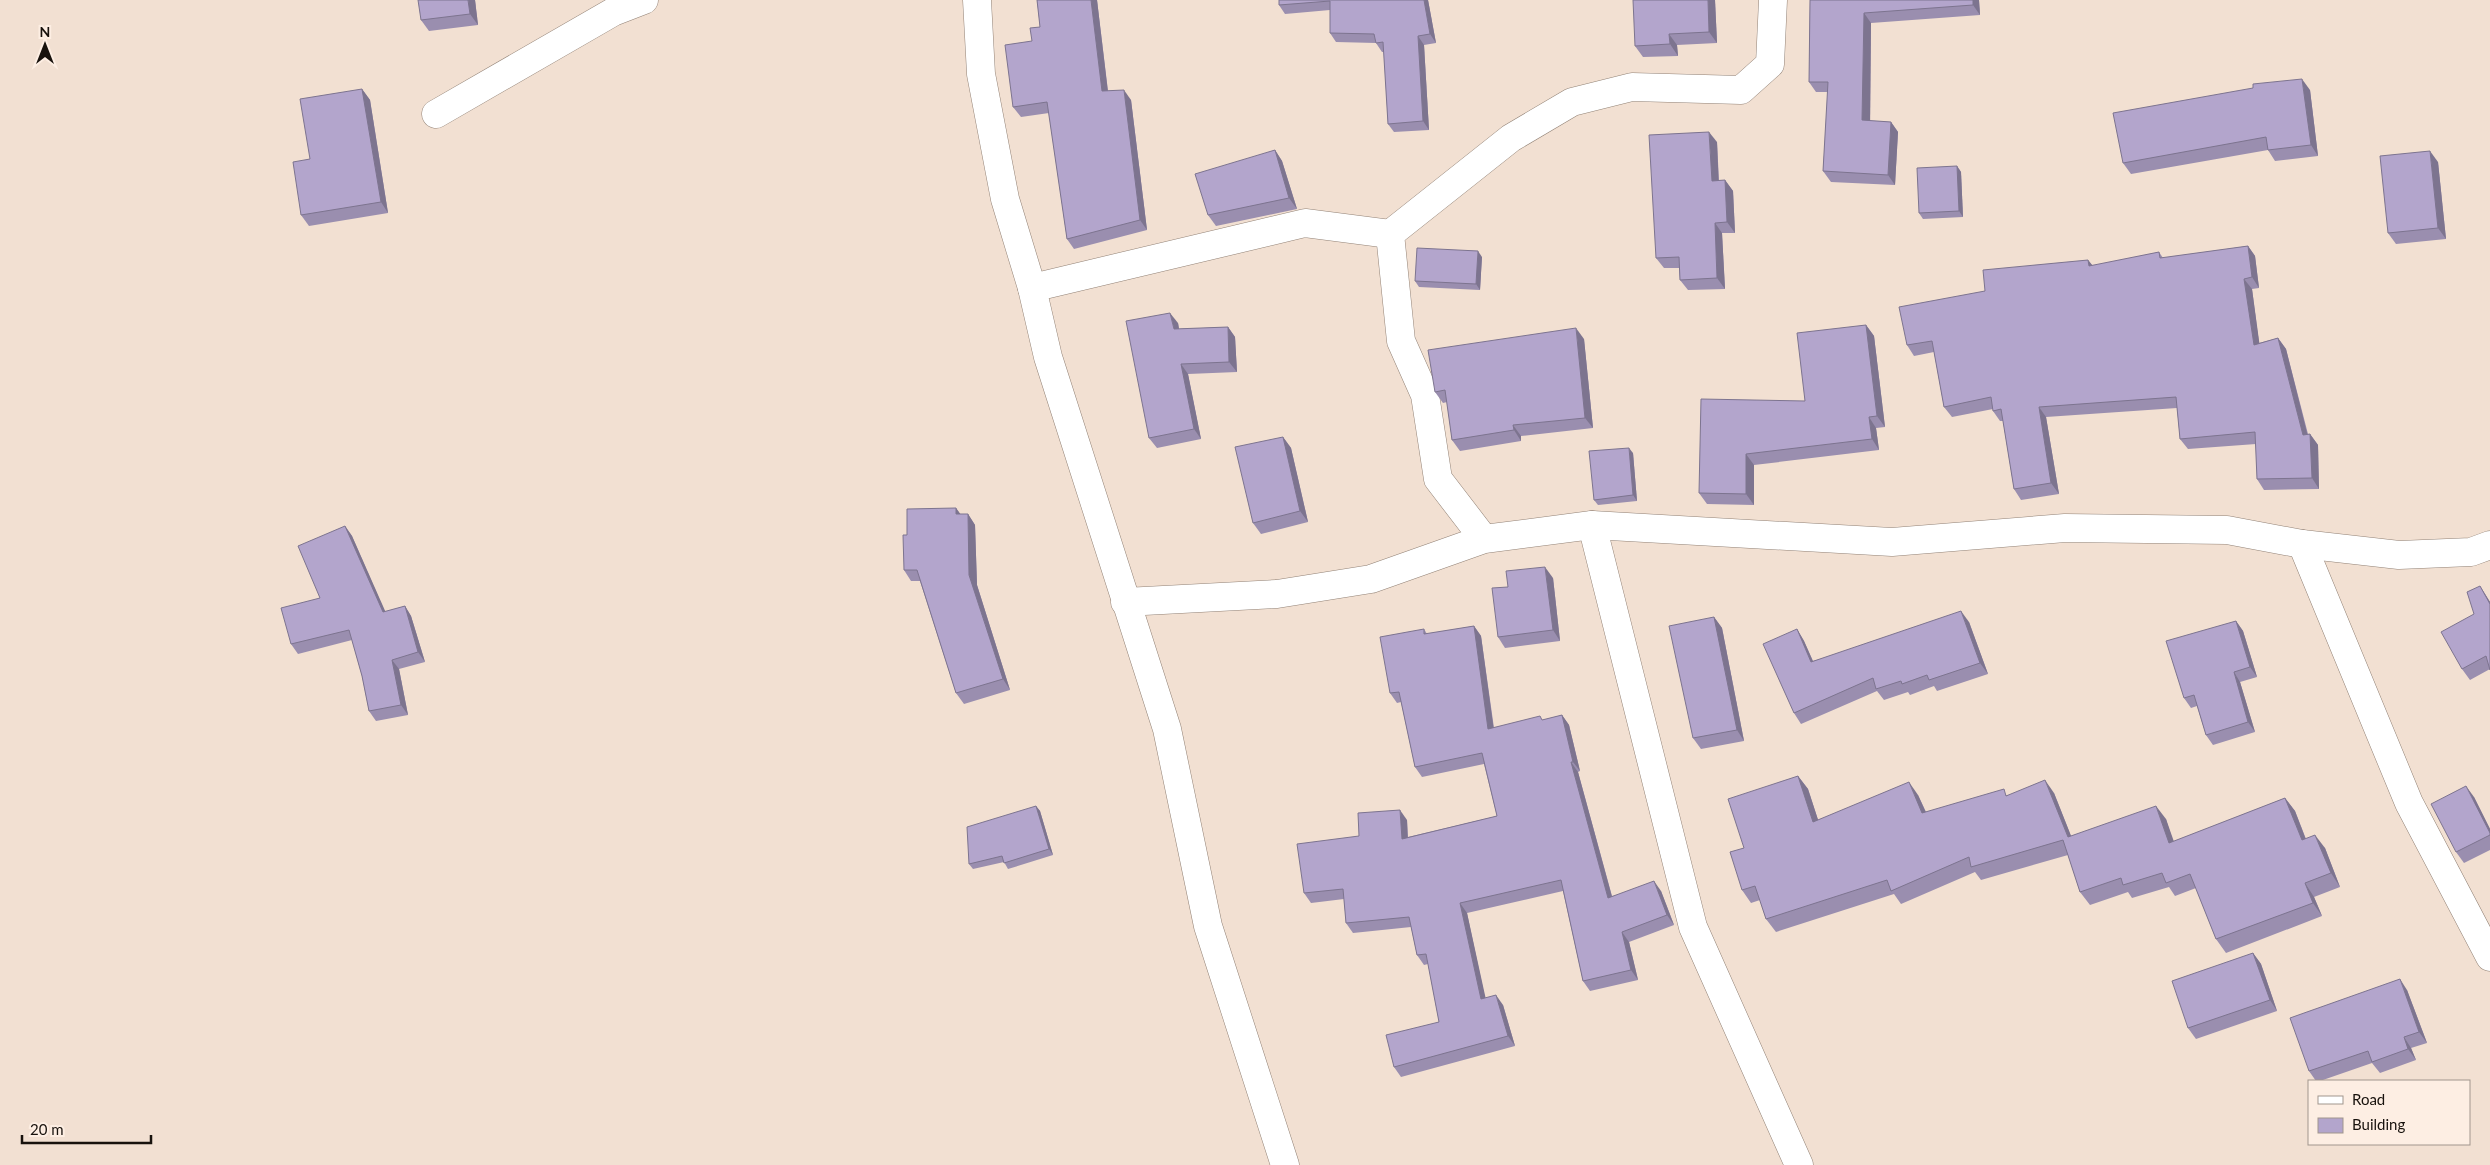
<svg xmlns="http://www.w3.org/2000/svg" width="2490" height="1165" viewBox="0 0 2490 1165" font-family="Lato,sans-serif">
  <style>
    .lines { fill: none; stroke-linecap: round; stroke-linejoin: round }
    .street-casing { stroke: #928276; stroke-width: 29 }
    .secondary-casing { stroke: #928276; stroke-width: 29 }
    .street { stroke: #fff; stroke-width: 28 }
    .secondary { stroke: #fff; stroke-width: 28 }
    .wall { fill: #9a8eaf }
    .shaded-wall { fill: #7d748f }
    .building { fill: #b3a5cc; stroke: #7d748f }
  </style>
  <rect width="100%" height="100%" fill="#f2e0d2"/>
  <g class="lines">
    <g class="street-casing">
      <g id="street">
        <polyline points="436,114 613,12 644,0"/>
        <polyline points="1032,288 1305,223 1390,234"/>
        <polyline points="1592,525 1693,927 1799,1165"/>
        <polyline points="1484,539 1438,479 1425,395 1401,341 1390,234 1511,138 1572,102 1632,87 1741,90 1770,64 1773,0"/>
        <polyline points="2302,544 2409,803 2490,957"/>
        <polyline points="1125,602 1277,594 1371,579 1484,539 1592,525 1892,542 2065,528 2227,530 2302,544 2399,555 2471,552 2490,545"/>
      </g>
    </g>
    <g class="secondary-casing">
      <polyline id="secondary" points="977,0 981,74 1005,199 1032,288 1048,357 1167,729 1208,926 1285,1165"/>
    </g>
    <use href="#street" class="street"/>
    <use href="#secondary" class="secondary"/>
  </g>
  <g class="wall">
    <polygon points="475,0 478,25 429,31 421,20"/>
    <polygon points="1037,0 1101,0 1097,0 1108,91 1131,100 1147,230 1074,249 1067,239 1049,113 1021,117 1013,107 1032,41 1040,27"/>
    <polygon points="1279,0 1428,0 1436,43 1424,45 1429,130 1394,132 1388,124 1384,52 1382,52 1376,43 1336,42 1330,33 1330,10 1285,14 1279,5"/>
    <polygon points="1715,0 1717,43 1677,45 1678,56 1643,57 1635,46"/>
    <polygon points="1810,0 1979,0 1980,15 1871,23 1870,121 1891,122 1898,132 1895,185 1831,182 1823,171 1828,92 1816,92 1809,82"/>
    <polygon points="362,89 370,100 388,213 309,226 301,215 310,159"/>
    <polygon points="2310,90 2318,156 2275,161 2268,150 2131,174 2123,163"/>
    <polygon points="1717,142 1719,181 1725,180 1733,191 1735,233 1722,233 1725,289 1688,290 1680,280 1679,268 1664,268 1656,258"/>
    <polygon points="1275,150 1282,161 1297,209 1216,226 1208,215"/>
    <polygon points="2438,162 2446,239 2396,244 2388,233"/>
    <polygon points="1957,166 1961,172 1963,217 1923,219 1919,213"/>
    <polygon points="2248,246 2255,256 2259,288 2252,289 2259,343 2278,338 2286,349 2308,434 2310,434 2318,445 2319,489 2264,490 2257,479 2256,444 2188,449 2180,439 2177,408 2046,417 2059,494 2021,500 2014,489 2003,421 2000,421 1993,411 1993,409 1952,417 1944,407 1934,352 1914,356 1907,345 1985,291 2088,260 2093,266 2159,252 2163,258"/>
    <polygon points="1482,257 1480,290 1419,287 1415,281"/>
    <polygon points="1178,323 1179,329 1228,327 1235,337 1237,372 1188,374 1201,439 1157,448 1149,438"/>
    <polygon points="1866,325 1874,336 1885,427 1876,428 1879,450 1754,465 1754,505 1707,504 1699,493 1805,401"/>
    <polygon points="1584,339 1593,428 1521,436 1521,441 1460,451 1452,440 1447,402 1443,403 1435,392"/>
    <polygon points="1283,437 1291,448 1308,522 1261,534 1253,523"/>
    <polygon points="1633,453 1637,501 1598,505 1594,500"/>
    <polygon points="956,508 960,514 968,514 975,525 977,585 1010,690 964,704 956,693 920,581 911,581 904,570 907,535"/>
    <polygon points="345,526 352,536 385,612 405,606 411,616 425,662 399,669 408,715 376,721 369,711 362,676 352,640 298,654 291,644 320,598"/>
    <polygon points="1553,578 1560,641 1505,648 1498,637 1508,587"/>
    <polygon points="2480,586 2490,602 2490,670 2490,669 2470,680 2462,669"/>
    <polygon points="1714,617 1722,628 1744,741 1701,749 1693,738"/>
    <polygon points="2236,621 2243,631 2257,677 2240,682 2255,732 2213,745 2206,735 2197,706 2191,708 2184,698"/>
    <polygon points="1969,622 1988,674 1937,691 1934,686 1910,695 1908,692 1884,700 1877,691 1801,724 1794,713 1797,629 1804,641 1813,661"/>
    <polygon points="1474,626 1481,636 1494,728 1543,720 1562,715 1569,725 1580,771 1578,772 1612,896 1661,891 1674,925 1629,942 1638,980 1590,991 1583,981 1563,891 1467,913 1485,998 1503,1005 1515,1046 1401,1077 1394,1067 1439,1022 1428,964 1424,965 1417,955 1411,927 1353,933 1346,923 1344,899 1311,903 1304,893 1359,836 1407,820 1408,837 1497,816 1484,764 1422,777 1415,767 1401,702 1397,703 1390,693 1424,629 1427,634"/>
    <polygon points="1798,776 1808,789 1818,820 1918,795 1926,812 2008,795 2054,793 2071,836 2166,819 2173,842 2285,798 2295,811 2306,839 2325,848 2340,887 2314,897 2322,916 2226,953 2216,939 2196,888 2175,896 2169,887 2132,898 2128,892 2090,905 2080,892 2068,855 1981,880 1975,872 1901,904 1894,894 1776,932 1766,919 1760,900 1751,903 1742,890 1744,848"/>
    <polygon points="2474,797 2490,829 2490,850 2464,863 2456,852"/>
    <polygon points="1036,806 1040,811 1053,855 1008,869 1004,862 973,869 969,864"/>
    <polygon points="2253,953 2261,964 2277,1011 2196,1039 2188,1028"/>
    <polygon points="2407,990 2427,1043 2411,1048 2416,1060 2380,1073 2372,1063 2320,1081 2316,1081 2309,1071"/>
  </g>
  <g class="shaded-wall">
    <polygon points="468,0 475,0 478,25 470,14"/>
    <polygon points="1091,0 1097,0 1109,101 1102,91"/>
    <polygon points="1424,0 1428,0 1436,43 1430,34"/>
    <polygon points="1708,0 1715,0 1717,43 1709,32"/>
    <polygon points="1973,0 1979,0 1980,15 1973,5"/>
    <polygon points="1864,13 1871,23 1870,131 1862,120"/>
    <polygon points="1669,34 1677,45 1678,56 1670,44"/>
    <polygon points="1418,36 1424,45 1429,130 1423,121"/>
    <polygon points="2302,79 2310,90 2318,156 2311,145"/>
    <polygon points="362,89 370,100 388,213 381,202"/>
    <polygon points="1124,90 1131,100 1147,230 1140,220"/>
    <polygon points="1891,122 1898,132 1895,185 1888,175"/>
    <polygon points="1709,132 1717,142 1719,191 1712,181"/>
    <polygon points="1275,150 1282,161 1297,209 1289,198"/>
    <polygon points="2430,151 2438,162 2446,239 2438,228"/>
    <polygon points="1957,166 1961,172 1963,217 1959,211"/>
    <polygon points="1725,180 1733,191 1735,233 1727,222"/>
    <polygon points="1715,223 1722,233 1725,289 1717,278"/>
    <polygon points="2248,246 2255,256 2259,288 2252,277"/>
    <polygon points="1478,251 1482,257 1480,290 1476,284"/>
    <polygon points="2088,260 2096,270 2089,266"/>
    <polygon points="2244,279 2252,289 2261,355 2254,345"/>
    <polygon points="1170,313 1178,323 1181,340 1174,329"/>
    <polygon points="1866,325 1874,336 1885,427 1877,416"/>
    <polygon points="1228,327 1235,337 1237,372 1229,362"/>
    <polygon points="1576,328 1584,339 1593,428 1585,418"/>
    <polygon points="2278,338 2286,349 2310,445 2303,435"/>
    <polygon points="1181,364 1188,374 1201,439 1194,429"/>
    <polygon points="2039,407 2046,417 2059,494 2051,483"/>
    <polygon points="1869,417 1876,428 1879,450 1872,439"/>
    <polygon points="1513,425 1521,436 1521,441 1514,430"/>
    <polygon points="2310,434 2318,445 2319,489 2312,478"/>
    <polygon points="1283,437 1291,448 1308,522 1300,511"/>
    <polygon points="1629,448 1633,453 1637,501 1633,495"/>
    <polygon points="1746,454 1754,465 1754,505 1746,494"/>
    <polygon points="956,508 964,519 956,514"/>
    <polygon points="968,514 975,525 977,585 1010,690 1003,679 969,575"/>
    <polygon points="345,526 352,536 390,622 383,612"/>
    <polygon points="1545,567 1553,578 1560,641 1553,630"/>
    <polygon points="2480,586 2490,602 2490,604"/>
    <polygon points="405,606 411,616 425,662 418,652"/>
    <polygon points="1961,611 1969,622 1988,674 1980,663"/>
    <polygon points="1714,617 1722,628 1744,741 1737,730"/>
    <polygon points="2236,621 2243,631 2257,677 2250,667"/>
    <polygon points="1474,626 1481,636 1495,739 1488,729"/>
    <polygon points="1797,629 1804,641 1818,673 1811,662"/>
    <polygon points="392,660 399,669 408,715 401,705"/>
    <polygon points="2234,672 2240,682 2255,732 2248,722"/>
    <polygon points="1562,715 1569,725 1580,771 1573,762"/>
    <polygon points="1571,762 1578,772 1615,908 1608,898"/>
    <polygon points="1798,776 1808,789 1823,835 1813,822"/>
    <polygon points="2045,780 2054,793 2077,851 2068,837"/>
    <polygon points="1909,782 1918,795 1932,826 1922,813"/>
    <polygon points="2466,786 2474,797 2490,829 2490,833"/>
    <polygon points="2285,798 2295,811 2311,853 2302,840"/>
    <polygon points="1036,806 1040,811 1053,855 1049,849"/>
    <polygon points="2156,806 2166,819 2179,856 2169,843"/>
    <polygon points="1400,810 1407,820 1408,848 1402,839"/>
    <polygon points="2315,835 2325,848 2340,887 2331,873"/>
    <polygon points="1654,881 1661,891 1674,925 1667,915"/>
    <polygon points="2305,883 2314,897 2322,916 2313,903"/>
    <polygon points="1460,903 1467,913 1488,1009 1481,999"/>
    <polygon points="1622,932 1629,942 1638,980 1631,970"/>
    <polygon points="2253,953 2261,964 2277,1011 2270,1000"/>
    <polygon points="2400,979 2407,990 2427,1043 2419,1032"/>
    <polygon points="1496,995 1503,1005 1515,1046 1508,1036"/>
    <polygon points="2404,1037 2411,1048 2416,1060 2408,1049"/>
  </g>
  <g class="building">
    <polygon points="418,0 468,0 470,14 421,20"/>
    <polygon points="1037,0 1091,0 1102,91 1124,90 1140,220 1067,239 1047,102 1013,107 1005,45 1032,41 1030,28 1040,27"/>
    <polygon points="1279,0 1424,0 1430,34 1418,36 1423,121 1388,124 1383,42 1376,43 1374,34 1330,33 1330,1 1279,5"/>
    <polygon points="1633,0 1708,0 1709,32 1669,34 1670,44 1635,46"/>
    <polygon points="1810,0 1973,0 1973,5 1864,13 1862,120 1891,122 1888,175 1823,171 1828,82 1809,82"/>
    <polygon points="2302,79 2311,145 2268,150 2266,137 2123,163 2113,113 2253,88 2253,84"/>
    <polygon points="362,89 381,202 301,215 293,162 310,159 300,99"/>
    <polygon points="1709,132 1712,181 1725,180 1727,222 1715,223 1717,278 1680,280 1679,257 1656,258 1649,135"/>
    <polygon points="1275,150 1289,198 1208,215 1195,174"/>
    <polygon points="2430,151 2438,228 2388,233 2380,156"/>
    <polygon points="1957,166 1959,211 1919,213 1917,168"/>
    <polygon points="2248,246 2252,277 2244,279 2254,345 2278,338 2303,435 2310,434 2312,478 2257,479 2255,432 2180,439 2176,397 2039,407 2051,483 2014,489 2001,409 1993,411 1991,397 1944,407 1932,341 1907,345 1899,307 1985,291 1983,270 2088,260 2089,266 2159,252 2160,258"/>
    <polygon points="1417,248 1478,251 1476,284 1415,281"/>
    <polygon points="1170,313 1174,329 1228,327 1229,362 1181,364 1194,429 1149,438 1126,321"/>
    <polygon points="1866,325 1877,416 1869,417 1872,439 1746,454 1746,494 1699,493 1701,399 1805,401 1797,333"/>
    <polygon points="1576,328 1585,418 1513,425 1514,430 1452,440 1445,390 1435,392 1428,350"/>
    <polygon points="1283,437 1300,511 1253,523 1235,447"/>
    <polygon points="1629,448 1633,495 1594,500 1589,451"/>
    <polygon points="956,508 956,514 968,514 969,575 1003,679 956,693 917,570 904,570 903,535 907,535 907,509"/>
    <polygon points="345,526 383,612 405,606 418,652 392,660 401,705 369,711 362,676 349,630 291,644 281,608 320,598 298,546"/>
    <polygon points="1545,567 1553,630 1498,637 1492,588 1508,587 1506,571"/>
    <polygon points="2480,586 2490,604 2490,670 2486,656 2462,669 2441,632 2474,614 2467,592"/>
    <polygon points="1961,611 1980,663 1929,680 1927,675 1902,684 1901,681 1876,689 1873,678 1794,713 1763,644 1797,629 1811,662"/>
    <polygon points="1714,617 1737,730 1693,738 1669,626"/>
    <polygon points="2236,621 2250,667 2234,672 2248,722 2206,735 2194,695 2184,698 2166,641"/>
    <polygon points="1474,626 1488,729 1540,716 1542,720 1562,715 1573,762 1571,762 1608,898 1654,881 1667,915 1622,932 1631,970 1583,981 1561,880 1460,903 1481,999 1496,995 1508,1036 1394,1067 1386,1035 1439,1022 1426,954 1417,955 1409,917 1346,923 1343,889 1304,893 1297,844 1359,836 1358,813 1400,810 1402,839 1497,816 1482,753 1415,767 1399,692 1390,693 1380,637 1424,629 1424,634"/>
    <polygon points="1798,776 1813,822 1909,782 1922,813 2004,789 2006,796 2045,780 2068,837 2156,806 2169,843 2285,798 2302,840 2315,835 2331,873 2305,883 2313,903 2216,939 2190,874 2166,883 2162,873 2123,885 2121,878 2080,892 2063,840 1971,867 1969,857 1891,891 1887,880 1766,919 1755,886 1742,890 1730,852 1744,848 1728,799"/>
    <polygon points="2466,786 2490,833 2490,835 2456,852 2431,804"/>
    <polygon points="1036,806 1049,849 1004,863 1002,856 969,864 967,827"/>
    <polygon points="2253,953 2270,1000 2188,1028 2172,981"/>
    <polygon points="2400,979 2419,1032 2404,1037 2408,1049 2372,1062 2368,1051 2309,1071 2290,1018"/>
  </g>
  <rect x="2308" y="1080" width="162" height="65" fill="#fdeee3" stroke="#a1968d"/>
  <rect x="2318" y="1096" width="25" height="8" fill="#ffffff" stroke="#a1968d"/>
  <text x="2352" y="1105" font-size="15" fill="#18120d">Road</text>
  <rect x="2318" y="1118" width="25" height="15" fill="#b3a5cc" stroke="#a1968d"/>
  <text x="2352" y="1130" font-size="15" fill="#18120d">Building</text>
  <g transform="translate(45 45)" stroke="#fdeee3" stroke-width="4" paint-order="stroke">
  <path d="M0-4L9 19L0 12L-9 19Z" fill="#18120d"/>
  <text y="-8" font-size="14" font-weight="bold" text-anchor="middle" fill="#18120d">N</text>
  </g>
  <path d="M22 1135v8h129v-8" fill="none" stroke="#18120d" stroke-width="2.5"/>
  <text x="30" y="1135" font-size="15" fill="#18120d" stroke="#fdeee3" stroke-width="4" paint-order="stroke">20 m</text>
</svg>
